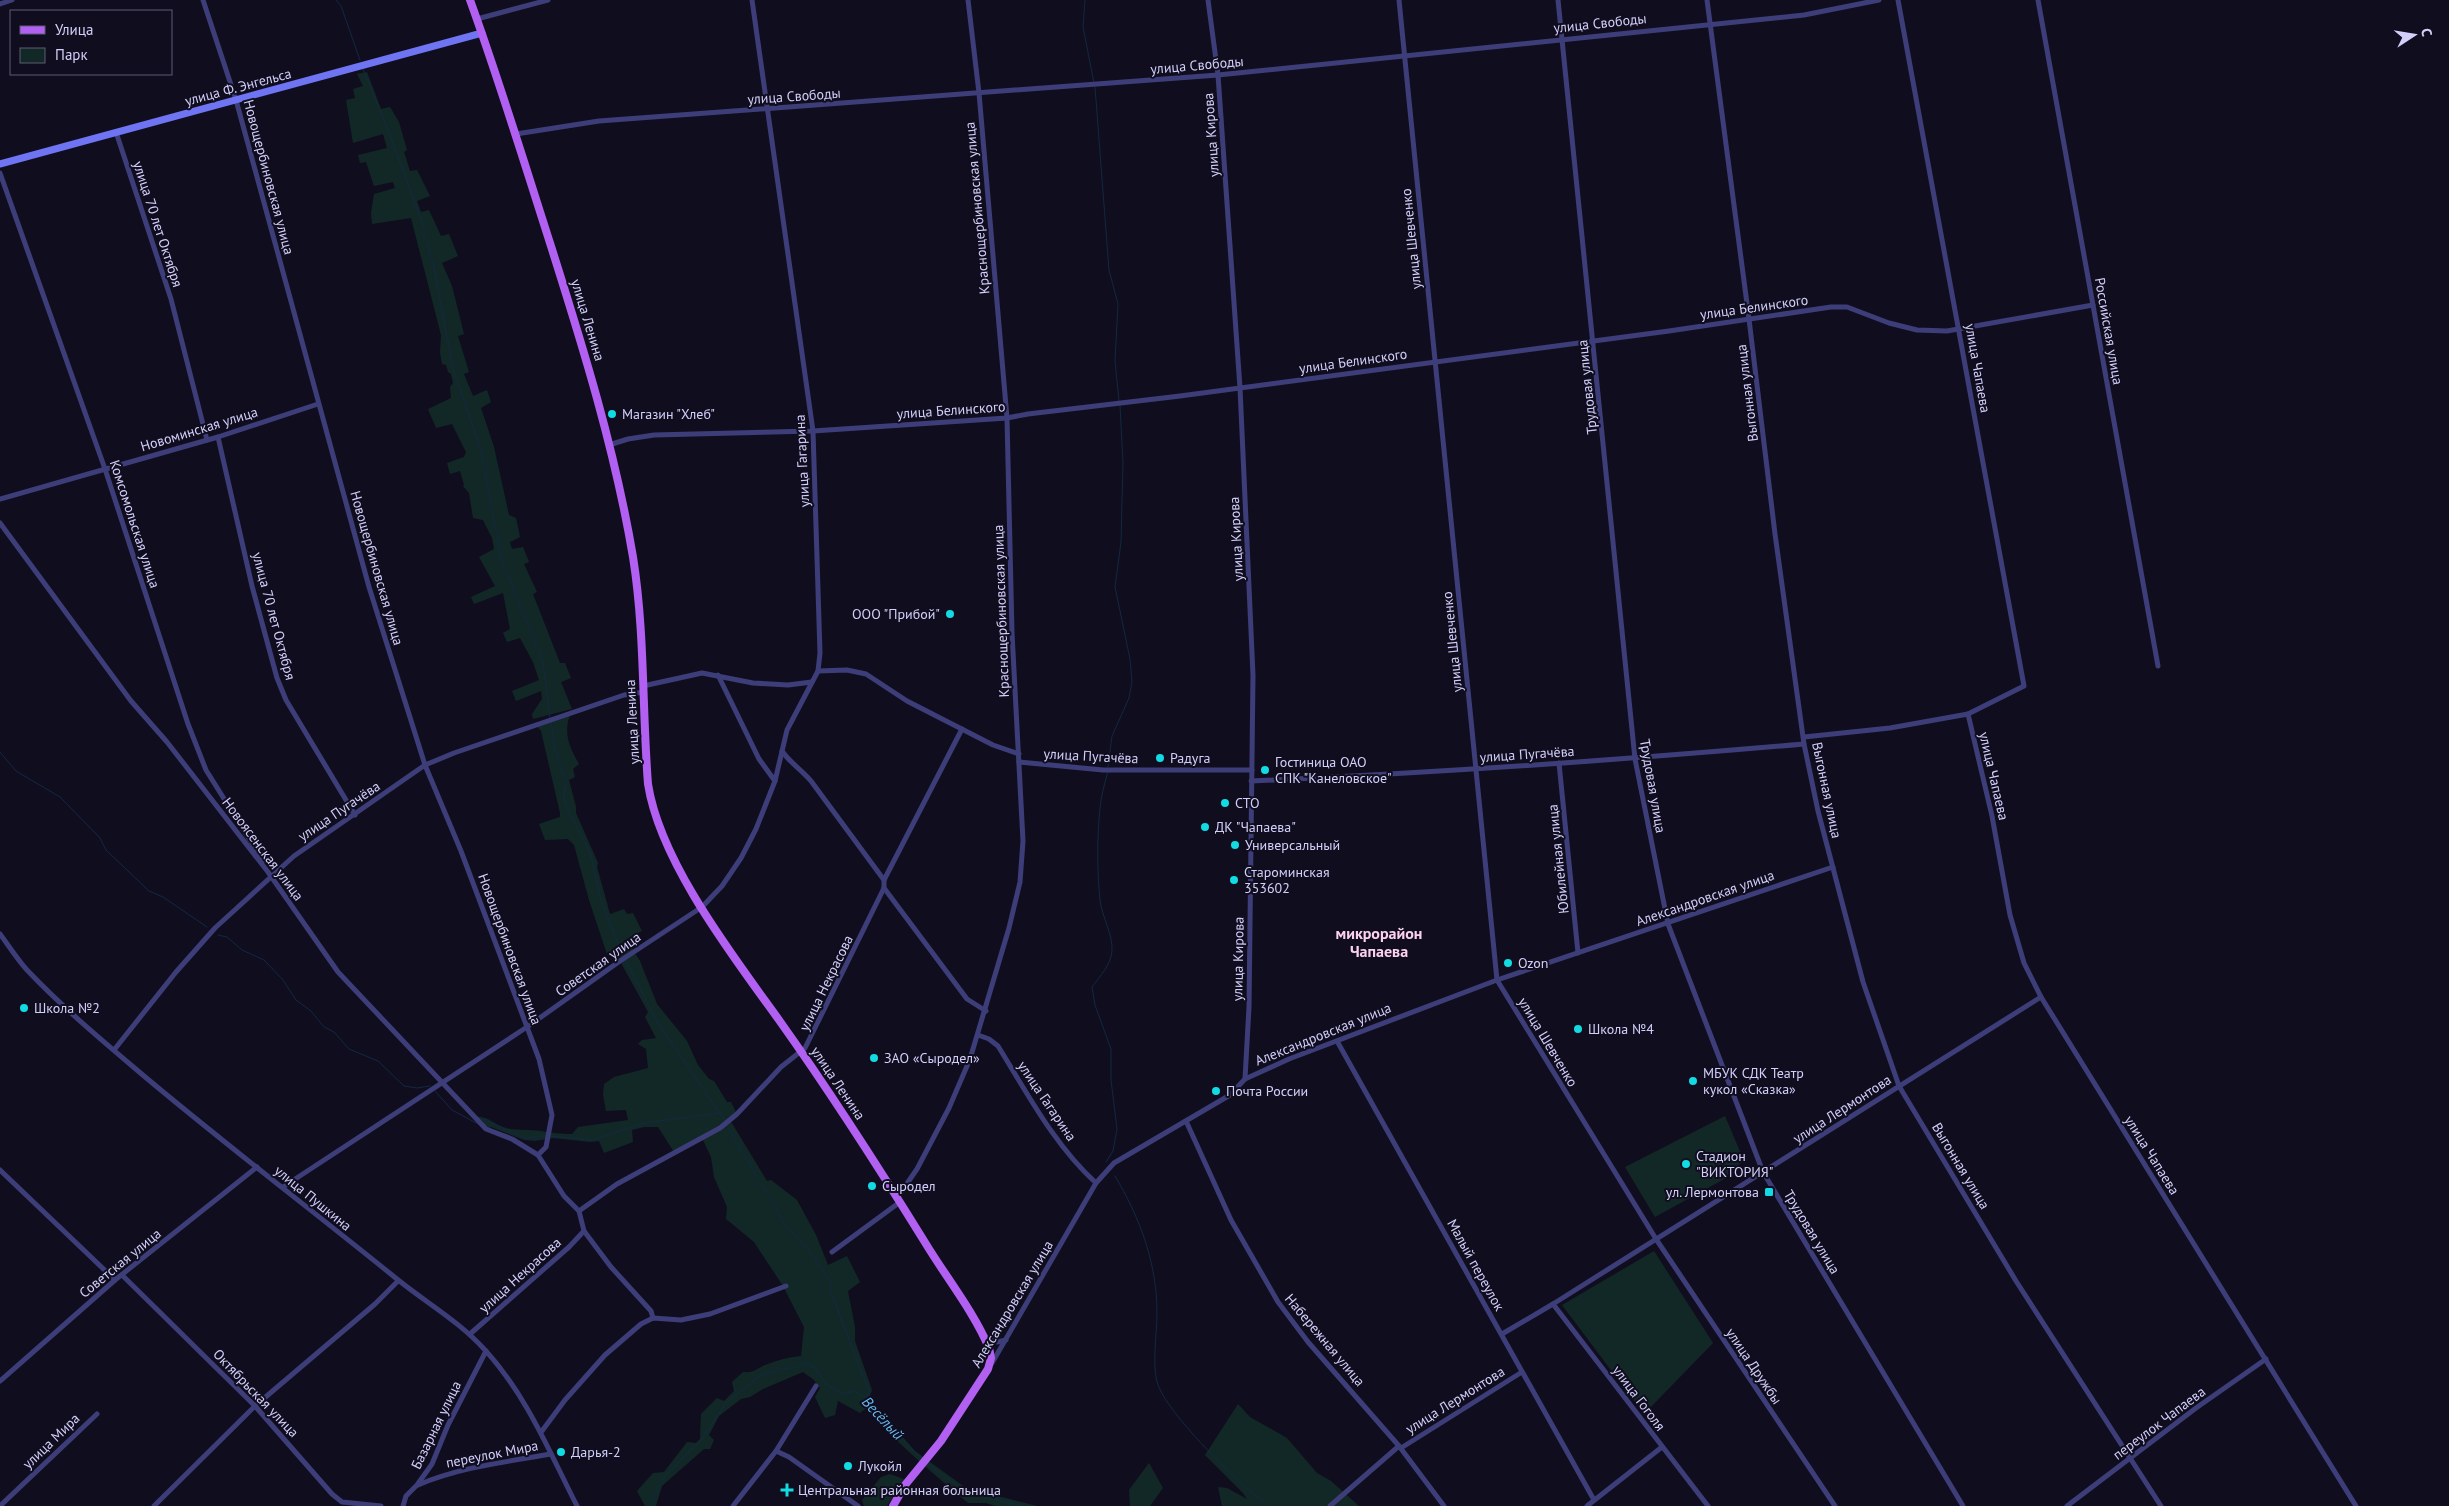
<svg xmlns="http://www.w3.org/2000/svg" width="2449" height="1506" viewBox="0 0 2449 1506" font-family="'PT Sans',sans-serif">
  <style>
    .green { fill: #122826 }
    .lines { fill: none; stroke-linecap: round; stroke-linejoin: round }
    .stream { stroke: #122843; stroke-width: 1 }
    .street { stroke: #3d3e79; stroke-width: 5 }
    .secondary { stroke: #6f74f3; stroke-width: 7 }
    .primary { stroke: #b260f1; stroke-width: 8 }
    .poi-dot { fill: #13dbe3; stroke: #100e1e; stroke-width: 2 }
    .labels { text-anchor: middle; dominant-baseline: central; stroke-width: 4; stroke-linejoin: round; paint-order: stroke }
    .street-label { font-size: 14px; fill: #d2cffb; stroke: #100e1e }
    .poi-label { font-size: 14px; fill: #d2cffb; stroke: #100e1e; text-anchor: start }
    .water-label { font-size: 15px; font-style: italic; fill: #66baf2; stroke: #100e1e }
    .quarter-label { font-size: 16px; font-weight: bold; fill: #fbd1ee; stroke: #100e1e }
  </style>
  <rect width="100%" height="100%" fill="#100e1e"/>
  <g class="green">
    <polygon points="367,72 381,109 390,107 399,122 407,150 404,152 410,171 417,170 430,196 417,201 421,212 429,210 441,236 449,234 458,256 442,263 452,286 464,334 458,336 469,372 464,374 473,396 487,390 491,402 481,408 494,447 509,515 516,518 520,537 510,542 512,549 523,547 529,562 524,564 537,592 533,594 560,663 565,663 571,678 561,682 572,709 533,719 532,714 542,699 541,691 516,701 512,691 539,680 533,662 520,638 507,642 503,633 510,629 503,593 474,604 471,597 495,586 479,557 494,549 492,538 483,520 473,518 469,493 463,486 464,485 460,471 450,474 447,463 464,457 466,452 452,424 436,428 428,409 451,398 450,387 453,383 451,374 448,372 446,365 442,364 440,353 441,335 411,218 372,224 371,213 374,194 395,188 393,182 374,186 366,162 360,163 358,155 387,148 383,134 353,143 346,100 355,98 353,89 363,86 357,74"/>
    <path d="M570 715C563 734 570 748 579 764L573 769 575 777 569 780 576 807V813L598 863 597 867 610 914 624 909 627 914 633 913 642 931 624 941 627 948 631 947 640 961 657 1004 687 1041 698 1065 709 1079 714 1081 727 1102H731L737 1114 730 1120 767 1181 771 1180 797 1200 816 1235 828 1265 847 1256 860 1282 848 1291 855 1327V1341L872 1390 869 1399 915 1451 966 1488 1037 1506H995L986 1503H968C942 1481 917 1460 892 1436 883 1428 876 1414 865 1409L860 1413 838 1401 835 1415 825 1418 815 1397 820 1388 814 1380 803 1372 763 1389 750 1397 741 1399 719 1416 709 1435 714 1440 710 1449H704L662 1486 656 1506H645L637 1491 653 1473 664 1472 687 1442 696 1443 700 1439 701 1414 717 1398 724 1401 734 1391 732 1382 743 1372C754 1373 756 1369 765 1365 777 1360 789 1357 801 1356L804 1327 783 1286 754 1242 726 1219 727 1207 714 1177 711 1157 702 1138 674 1152 658 1127H644L632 1130 633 1142 604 1153 599 1141 590 1142 553 1138 535 1141 524 1140 491 1127 489 1128 474 1117C487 1115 493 1124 506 1128 518 1131 529 1129 541 1131 553 1133 560 1134 572 1134L578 1127 628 1120 626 1110 606 1111 603 1095 604 1084 614 1077 648 1068 646 1049 638 1044 642 1040 656 1038 645 1017 648 1012 620 961 607 954 589 900 574 845 568 839 545 840 539 824 560 817V813L541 731 536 725Z"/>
    <polygon points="1725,1116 1744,1161 1735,1167 1737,1172 1655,1217 1625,1167"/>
    <polygon points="1654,1251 1713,1343 1644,1414 1562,1305"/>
    <polygon points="1238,1404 1250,1417 1287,1438 1317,1473 1331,1481 1359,1506 1222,1506 1218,1487 1227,1488 1247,1499 1243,1493 1205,1455"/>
    <polygon points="1149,1463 1163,1488 1150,1506 1130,1506 1129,1490"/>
    <polygon points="890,1474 904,1479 887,1506 864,1506 862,1500 881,1477"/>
  </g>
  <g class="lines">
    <g class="stream">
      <polyline points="336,0 341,6 360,60"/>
      <polyline points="1085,0 1083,27 1094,83"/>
      <polyline points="363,69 390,135 423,225 433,264 454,372 481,450 501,558 543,662 550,718"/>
      <polyline points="1095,87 1109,270 1118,304 1115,361 1119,401"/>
      <polyline points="551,722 555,749 566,784 563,795 566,806 591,855 601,901 623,956"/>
      <polyline points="0,752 16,771 60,797 100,838 106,850 149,891 163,897 207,927"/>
      <polyline points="1108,767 1112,736 1129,698 1132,682 1130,659 1115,587 1121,542 1123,463 1120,405"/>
      <polyline points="218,935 227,937 242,950 264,960 283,980 296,1000 311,1011 324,1027 334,1032 349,1049 378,1061 404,1086 417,1088 430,1086"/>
      <polyline points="625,959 656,1020 725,1121"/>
      <polyline points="435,1091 452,1110 478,1124"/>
      <polyline points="480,1121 482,1119 525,1138 545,1136"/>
      <polyline points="727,1125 785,1225 811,1253 831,1283 830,1290 869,1391 866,1398"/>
      <polyline points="549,1136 593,1140 644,1123 721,1113"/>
      <path d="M1106 1162 1113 1151 1117 1129 1111 1080V1049L1095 1005 1092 987C1100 976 1111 965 1112 951 1113 934 1102 917 1100 900 1097 870 1097 837 1100 808 1101 795 1105 783 1108 771"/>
      <path d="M1115 1176C1140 1218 1157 1263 1157 1313 1157 1334 1152 1361 1157 1382 1164 1408 1220 1464 1242 1484 1250 1492 1260 1498 1268 1506"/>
      <polyline points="927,1463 966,1492 1022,1506"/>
      <polyline points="650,1506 661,1480 702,1439 726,1403 761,1375 808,1363 813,1366 826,1384 843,1394 854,1391 866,1398 880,1416 922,1459"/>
    </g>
    <g class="street">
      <polyline points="203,0 236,100 369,587 425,765 461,851 539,1059 552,1115 546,1147 538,1155"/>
      <polyline points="1208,0 1218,75 1240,388 1253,675 1249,1007 1245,1079"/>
      <polyline points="1399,0 1497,980 1656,1239 1835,1506"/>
      <polyline points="1558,0 1635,759 1668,924 1763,1172 1963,1506"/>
      <polyline points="1707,0 1749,319 1775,534 1804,744 1818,811 1863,982 1899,1086 2016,1281 2161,1506"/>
      <polyline points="1898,0 2024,686 1968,714 1992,816 2010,915 2024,963 2041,997 2356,1506"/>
      <polyline points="2038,0 2158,666"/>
      <polyline points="0,4 12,0"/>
      <polyline points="477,19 548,0"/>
      <polyline points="116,132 171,299 207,440"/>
      <polyline points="516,134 599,121 1218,75 1804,15 1879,0"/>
      <polyline points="0,173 105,469 188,724 206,770 263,861"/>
      <polyline points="218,437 252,586 277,678 286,700 355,815"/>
      <polyline points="609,445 628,439 654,435 813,431 1007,418 1028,414 1180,396 1669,331 1831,307 1847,307 1889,323 1917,330 1947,331 2093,305"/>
      <polyline points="0,499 218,437 318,404"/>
      <polyline points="0,523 131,701 167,742 268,872 338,972 486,1129 512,1139 538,1155 564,1196 579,1211 584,1231 611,1267 651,1311 653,1318"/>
      <polyline points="818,671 847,670 866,674 907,701 993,745 1019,754"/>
      <polyline points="718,675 759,759 775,781"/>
      <polyline points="643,686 702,673 753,683 788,685 812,682"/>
      <polyline points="1804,737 1890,728 1968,714"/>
      <path d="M782 751C790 763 801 769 811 781L884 880"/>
      <polyline points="1019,762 1103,770 1252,770"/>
      <polyline points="1559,763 1578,953"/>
      <path d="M1251 781C1436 773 1620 760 1804 744"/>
      <polyline points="884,888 967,999 986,1011"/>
      <path d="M0 934C9 946 17 959 27 970 63 1008 104 1042 144 1076 225 1144 309 1208 392 1275 423 1301 458 1320 485 1350 527 1396 549 1451 577 1506"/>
      <path d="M978 1035 989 1039 998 1046C1027 1093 1055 1146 1096 1183"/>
      <polyline points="1337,1041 1594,1500"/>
      <polyline points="114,1050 176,972 215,928 294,856 425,765 454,753 624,695 644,692"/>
      <polyline points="1186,1121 1231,1220 1278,1302 1308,1342 1399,1446 1444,1506"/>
      <polyline points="0,1170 115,1280"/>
      <polyline points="283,1187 527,1027 620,961 702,907 722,886 741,858 756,829 775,781 787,730 818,671 820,653 813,431 752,0"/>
      <polyline points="897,1198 917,1169 949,1108 970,1059 1009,928 1020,882 1023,841 1012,633 1007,418 979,93 968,0"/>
      <polyline points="579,1211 617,1184 720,1128 737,1114 781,1067 805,1048 884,888 884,880 962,729"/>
      <polyline points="832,1252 900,1202"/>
      <polyline points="122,1275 255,1406 332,1494 342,1502 381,1506"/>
      <polyline points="1553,1304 1708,1506"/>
      <polyline points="470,1334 569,1247 584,1231"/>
      <polyline points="1502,1334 1553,1304 2041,997"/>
      <polyline points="984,1337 997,1342 1006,1340"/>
      <polyline points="992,1363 1096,1183 1114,1163 1230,1095 1245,1079 1289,1059 1497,980 1833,867"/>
      <polyline points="0,1381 115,1280 257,1167"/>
      <polyline points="542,1431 565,1400 605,1355 641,1324 653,1318 681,1320 710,1314 786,1286"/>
      <polyline points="1401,1448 1522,1372"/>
      <polyline points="776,1451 789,1457 858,1506"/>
      <path d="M418 1485C460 1467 506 1462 551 1454"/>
      <polyline points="0,1506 97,1414"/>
      <polyline points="154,1506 255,1406 375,1304 398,1281"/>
      <polyline points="403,1506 406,1496 417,1485 432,1464 448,1425 486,1351"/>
      <polyline points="733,1506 776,1451 816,1386"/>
      <polyline points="1330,1506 1399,1446"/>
      <polyline points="1587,1506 1662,1447"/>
      <polyline points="2067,1506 2196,1408 2266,1359"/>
    </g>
    <polyline class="secondary" points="0,164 482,33"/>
    <path class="primary" d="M470 0C499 80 524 162 550 243 583 347 615 450 633 557 645 632 642 708 648 784 660 862 733 956 779 1020 831 1093 879 1168 926 1244 946 1277 974 1312 989 1348L991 1358 988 1369 941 1441 905 1485 893 1506"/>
  </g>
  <g class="poi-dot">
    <circle cx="612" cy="414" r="5"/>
    <circle cx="950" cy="614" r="5"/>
    <circle cx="1160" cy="758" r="5"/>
    <circle cx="1265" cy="770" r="5"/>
    <circle cx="1225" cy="803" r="5"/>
    <circle cx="1205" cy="827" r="5"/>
    <circle cx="1235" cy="845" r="5"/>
    <circle cx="1234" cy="880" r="5"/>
    <circle cx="1508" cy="963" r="5"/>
    <circle cx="24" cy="1008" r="5"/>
    <circle cx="1578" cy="1029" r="5"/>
    <circle cx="874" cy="1058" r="5"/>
    <circle cx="1693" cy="1081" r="5"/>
    <circle cx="1216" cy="1091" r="5"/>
    <circle cx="1686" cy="1164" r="5"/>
    <circle cx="872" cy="1186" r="5"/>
    <rect x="1764" y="1187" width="10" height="10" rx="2.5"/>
    <circle cx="561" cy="1452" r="5"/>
    <circle cx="848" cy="1466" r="5"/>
    <path d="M784.5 1482.5h5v5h5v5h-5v5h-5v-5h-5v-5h5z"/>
  </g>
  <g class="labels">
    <g class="street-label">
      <text transform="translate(1600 23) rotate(-6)">улица Свободы</text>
      <text transform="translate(1197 65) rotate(-5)">улица Свободы</text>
      <text transform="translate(238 87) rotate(-15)">улица Ф. Энгельса</text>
      <text transform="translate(794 96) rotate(-4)">улица Свободы</text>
      <text transform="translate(1211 135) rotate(-94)">улица Кирова</text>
      <text transform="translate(269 177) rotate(75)">Новощербиновская улица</text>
      <text transform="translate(977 208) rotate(-95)">Краснощербиновская улица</text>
      <text transform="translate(158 224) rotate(72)">улица 70 лет Октября</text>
      <text transform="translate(1411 239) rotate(-96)">улица Шевченко</text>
      <text transform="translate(1754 307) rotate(-8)">улица Белинского</text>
      <text transform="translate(588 320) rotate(73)">улица Ленина</text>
      <text transform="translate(2109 331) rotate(80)">Российская улица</text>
      <text transform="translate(1353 361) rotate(-8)">улица Белинского</text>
      <text transform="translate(1978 368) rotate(80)">улица Чапаева</text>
      <text transform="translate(1587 387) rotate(-96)">Трудовая улица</text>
      <text transform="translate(1747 393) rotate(-97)">Выгонная улица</text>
      <text transform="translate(951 410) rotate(-4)">улица Белинского</text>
      <text transform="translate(199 429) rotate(-17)">Новоминская улица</text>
      <text transform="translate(802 461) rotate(-93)">улица Гагарина</text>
      <text transform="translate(135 524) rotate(72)">Комсомольская улица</text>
      <text transform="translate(1236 539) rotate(-93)">улица Кирова</text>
      <text transform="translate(377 568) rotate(74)">Новощербиновская улица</text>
      <text transform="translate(1001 611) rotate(-92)">Краснощербиновская улица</text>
      <text transform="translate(274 616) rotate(75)">улица 70 лет Октября</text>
      <text transform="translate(1452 642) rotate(-96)">улица Шевченко</text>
      <text transform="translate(632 722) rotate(-93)">улица Ленина</text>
      <text transform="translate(1527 754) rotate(-4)">улица Пугачёва</text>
      <text transform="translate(1091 756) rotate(3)">улица Пугачёва</text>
      <text transform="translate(1994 776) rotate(77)">улица Чапаева</text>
      <text transform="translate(1653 786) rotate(80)">Трудовая улица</text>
      <text transform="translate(1827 790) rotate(78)">Выгонная улица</text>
      <text transform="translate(339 811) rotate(-34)">улица Пугачёва</text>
      <text transform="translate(263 849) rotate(53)">Новоясенская улица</text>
      <text transform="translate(1558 859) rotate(-96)">Юбилейная улица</text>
      <text transform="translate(1705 898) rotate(-19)">Александровская улица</text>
      <text transform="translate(510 949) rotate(70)">Новощербиновская улица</text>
      <text transform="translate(1238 959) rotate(-89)">улица Кирова</text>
      <text transform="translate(598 964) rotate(-35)">Советская улица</text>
      <text transform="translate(826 983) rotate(-64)">улица Некрасова</text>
      <text transform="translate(1323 1034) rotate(-22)">Александровская улица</text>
      <text transform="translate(1548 1042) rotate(59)">улица Шевченко</text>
      <text transform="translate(838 1083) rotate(56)">улица Ленина</text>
      <text transform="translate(1047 1101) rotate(56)">улица Гагарина</text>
      <text transform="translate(1842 1109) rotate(-33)">улица Лермонтова</text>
      <text transform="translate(2152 1155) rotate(58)">улица Чапаева</text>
      <text transform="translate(1961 1166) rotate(59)">Выгонная улица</text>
      <text transform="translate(313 1198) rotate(39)">улица Пушкина</text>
      <text transform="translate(1812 1232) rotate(59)">Трудовая улица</text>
      <text transform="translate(120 1263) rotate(-39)">Советская улица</text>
      <text transform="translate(1476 1265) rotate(61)">Малый переулок</text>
      <text transform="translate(520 1275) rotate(-42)">улица Некрасова</text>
      <text transform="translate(1012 1304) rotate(-59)">Александровская улица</text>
      <text transform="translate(1325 1340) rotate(50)">Набережная улица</text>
      <text transform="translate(1754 1366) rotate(56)">улица Дружбы</text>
      <text transform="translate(256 1393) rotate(46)">Октябрьская улица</text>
      <text transform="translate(1639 1398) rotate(53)">улица Гоголя</text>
      <text transform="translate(1455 1400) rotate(-32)">улица Лермонтова</text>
      <text transform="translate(2159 1423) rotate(-37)">переулок Чапаева</text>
      <text transform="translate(436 1425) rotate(-64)">Базарная улица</text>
      <text transform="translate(51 1441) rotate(-44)">улица Мира</text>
      <text transform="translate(492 1454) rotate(-11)">переулок Мира</text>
    </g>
    <g class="poi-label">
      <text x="622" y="414">Магазин "Хлеб"</text>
      <text x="940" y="614" text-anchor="end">ООО "Прибой"</text>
      <text x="1170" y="758">Радуга</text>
      <text x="1275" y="762">Гостиница ОАО<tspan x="1275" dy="16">СПК "Канеловское"</tspan></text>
      <text x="1235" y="803">СТО</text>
      <text x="1215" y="827">ДК "Чапаева"</text>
      <text x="1245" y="845">Универсальный</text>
      <text x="1244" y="872">Староминская<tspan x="1244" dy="16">353602</tspan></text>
      <text x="1518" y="963">Ozon</text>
      <text x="34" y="1008">Школа №2</text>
      <text x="1588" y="1029">Школа №4</text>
      <text x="884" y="1058">ЗАО «Сыродел»</text>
      <text x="1703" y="1073">МБУК СДК Театр<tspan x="1703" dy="16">кукол «Сказка»</tspan></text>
      <text x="1226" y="1091">Почта России</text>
      <text x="1696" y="1156">Стадион<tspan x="1696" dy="16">"ВИКТОРИЯ"</tspan></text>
      <text x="882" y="1186">Сыродел</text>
      <text x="1759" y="1192" text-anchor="end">ул. Лермонтова</text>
      <text x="571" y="1452">Дарья-2</text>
      <text x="858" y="1466">Лукойл</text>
      <text x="798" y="1490">Центральная районная больница</text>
    </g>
    <g class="water-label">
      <text transform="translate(883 1418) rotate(47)">Весёлый</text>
    </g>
    <g class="quarter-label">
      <text x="1379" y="933">микрорайон<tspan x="1379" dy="18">Чапаева</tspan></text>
    </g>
  </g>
  <rect x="10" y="10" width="162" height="65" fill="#100e1e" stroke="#5e5b76"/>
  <rect x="20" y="26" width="25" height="8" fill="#b260f1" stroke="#5e5b76"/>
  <text x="55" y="35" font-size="15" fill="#d2cffb">Улица</text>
  <rect x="20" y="48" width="25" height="15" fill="#122826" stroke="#5e5b76"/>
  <text x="55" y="60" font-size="15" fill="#d2cffb">Парк</text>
  <g transform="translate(2414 35) rotate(78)" stroke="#100e1e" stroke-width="4" paint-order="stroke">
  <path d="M0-4L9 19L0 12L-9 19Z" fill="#d2cffb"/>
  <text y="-8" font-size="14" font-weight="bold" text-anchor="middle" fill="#d2cffb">С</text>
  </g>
</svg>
